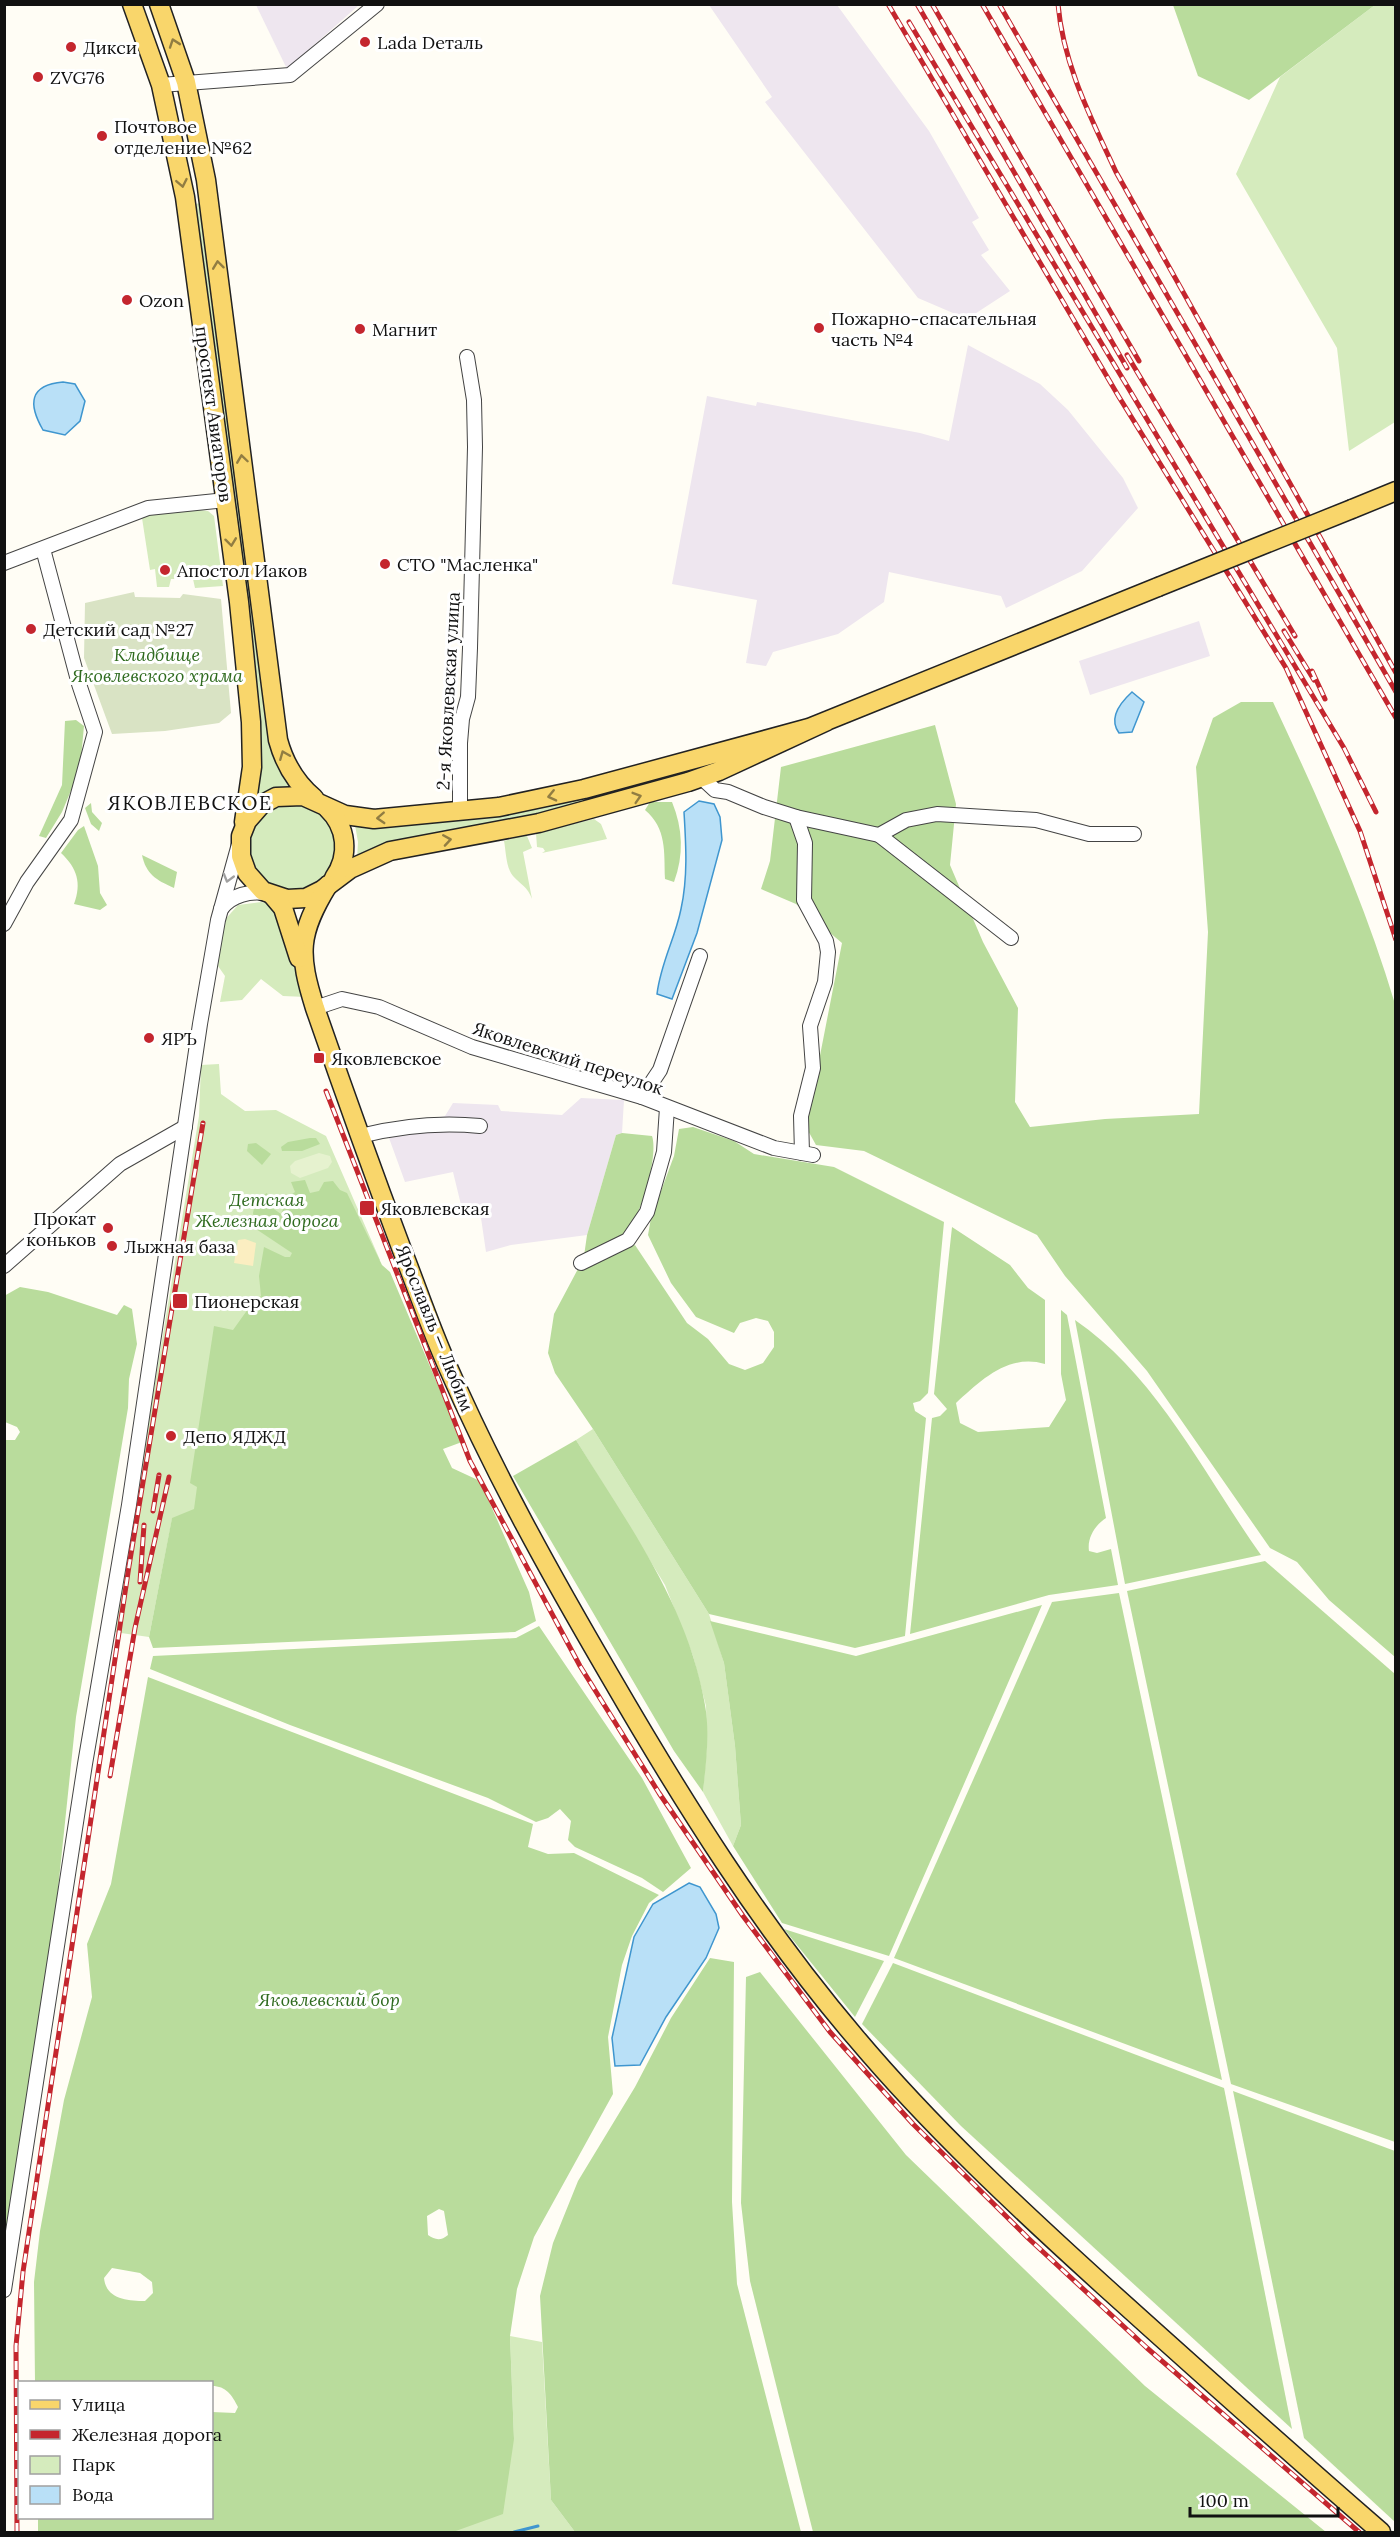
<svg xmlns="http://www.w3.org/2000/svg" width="1400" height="2537" viewBox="0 0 1400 2537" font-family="Lora,serif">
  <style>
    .industrial { fill: #eee6ef }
    .green { fill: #d5ebbd }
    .forest { fill: #b9dc9c; fill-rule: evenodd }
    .sand { fill: #fbeec1 }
    .cemetery { fill: #d9e3c4 }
    .pitch { fill: #e6f2cf }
    .water { fill: #b9e0f7; stroke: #3f96cf; stroke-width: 1.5 }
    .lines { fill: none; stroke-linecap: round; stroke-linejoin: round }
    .stream { stroke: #3f96cf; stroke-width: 3 }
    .minor-casing { stroke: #444; stroke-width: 16 }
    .major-casing { stroke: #222; stroke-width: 21 }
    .minor { stroke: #fff; stroke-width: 14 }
    .major { stroke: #f9d66b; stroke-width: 18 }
    .rail-casing { stroke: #c4262e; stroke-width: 5 }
    .rail { stroke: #fff; stroke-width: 3; stroke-dasharray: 9; stroke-linecap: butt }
    .major-bridge-casing { stroke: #222; stroke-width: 21; stroke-linecap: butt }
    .major-bridge { stroke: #f9d66b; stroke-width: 18 }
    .oneway { stroke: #917d42 }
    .oneway2 { stroke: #a0a0a0 }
    .poi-dot { fill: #c4262e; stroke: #fff; stroke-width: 2 }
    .labels { text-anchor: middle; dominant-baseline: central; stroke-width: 6; stroke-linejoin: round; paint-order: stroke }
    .poi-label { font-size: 18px; fill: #111; stroke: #fff; text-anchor: start }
    .street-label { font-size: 18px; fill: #111; stroke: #fff }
    .park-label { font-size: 18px; font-style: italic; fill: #2f6b1f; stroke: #fff }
    .neighbourhood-label { font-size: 20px; letter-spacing: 1.5px; fill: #111; stroke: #fff }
  </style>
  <rect width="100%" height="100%" fill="#fffdf5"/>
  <g class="industrial">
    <polygon points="256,5 359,5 287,69"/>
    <polygon points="709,5 837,5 929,131 979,218 972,222 989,250 981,255 1010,291 967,319 918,298 765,102 772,97"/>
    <polygon points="968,345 1040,384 1068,410 1123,478 1138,508 1082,571 1006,608 1001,596 889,572 884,602 838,634 773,652 766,666 746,663 757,600 672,584 707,396 756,406 757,402 920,433 949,441"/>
    <polygon points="1199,621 1210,656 1090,695 1079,661"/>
    <polygon points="581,1098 624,1100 622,1133 616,1135 587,1235 511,1245 486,1252 481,1218 463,1213 453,1172 405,1182 385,1127 445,1116 453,1103 498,1105 501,1111 562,1115"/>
  </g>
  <g class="green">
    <polygon points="1375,5 1396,5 1395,422 1349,451 1337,348 1236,174 1280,77"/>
    <polygon points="202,203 291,786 273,788 257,797 261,730 194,204"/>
    <polygon points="173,507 208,511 214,516 223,586 195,588 193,579 171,579 169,587 157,587 155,569 150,570 142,518 145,513"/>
    <polygon points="724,758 726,762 613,794 613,789"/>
    <polygon points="593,794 595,801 357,859 358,842 355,825"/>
    <circle cx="292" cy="847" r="44"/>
    <polygon points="594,819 601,824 607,839 542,853 545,851 543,848 537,847 536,833"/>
    <path d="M520 836H527L532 848 523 852 532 899C528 887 520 884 513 876 506 868 506 851 504 841Z"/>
    <polygon points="261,902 270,904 279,915 306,997 283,996 261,979 242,1000 220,1002 225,976 218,966 223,922 238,905"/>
    <polygon points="219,1064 221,1094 245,1111 276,1110 326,1136 380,1260 348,1267 254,1300 202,1513 172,1519 149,1637 114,1632 199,1116 201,1065"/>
    <polygon points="593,1429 709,1614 724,1663 735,1746 741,1825 733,1846 703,1792 707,1745 706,1706 693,1656 665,1585 576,1440"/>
    <polygon points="510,2336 542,2342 551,2500 575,2532 453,2532 514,2439"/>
  </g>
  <g class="forest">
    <polygon points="1173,5 1173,4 1375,5 1249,100 1198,76"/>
    <path d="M1241 702H1273C1319 800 1364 900 1395 1004V1657L1329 1600 1297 1562 1270 1548 1147 1371 1065 1276 1037 1235 864 1151 816 1145 806 1127 842 943 796 904 761 889 770 861 781 767 935 725 956 804 950 865 983 942 1018 1008 1015 1102 1030 1127 1105 1119 1199 1114 1208 932 1196 767 1213 718Z"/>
    <polygon points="76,720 84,726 80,769 62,812 46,838 39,836 62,785 65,721"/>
    <path d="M650 802H672C683 829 684 855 674 882L665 879C664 851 667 829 645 810Z"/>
    <polygon points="91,803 92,812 102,823 99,831 91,824 85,808"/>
    <path d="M84 826 98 866 100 893 107 905 100 910 74 904C82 883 77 868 61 853L78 830Z"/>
    <path d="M142 855 177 872 174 888C156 880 146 874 142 855Z"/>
    <polygon points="693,1127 734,1141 754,1154 834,1167 944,1222 928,1393 920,1401 913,1403 915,1411 926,1418 905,1636 855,1648 709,1614 593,1429 555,1373 548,1353 554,1314 579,1267 635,1245 687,1323 708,1339 729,1364 745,1370 763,1363 774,1347 774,1332 768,1321 756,1318 740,1323 734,1333 696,1317 671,1283 648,1235 651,1218 674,1156 679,1129"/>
    <path d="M622 1133 652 1136C659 1156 640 1223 622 1238 612 1246 595 1251 584 1256L587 1235 616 1135Z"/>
    <polygon points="310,1138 316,1138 320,1144 302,1151 282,1151 281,1147 288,1142"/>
    <polygon points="256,1143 271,1154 262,1165 247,1151 248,1144"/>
    <polygon points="305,1180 310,1193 319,1191 324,1182 333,1181 340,1190 347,1193 382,1265 390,1272 462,1442 443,1449 452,1468 480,1481 529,1592 536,1621 515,1632 153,1648 149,1637 172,1518 194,1509 197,1487 190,1483 214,1326 233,1330 253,1302 261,1296 259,1276 264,1247 285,1257 290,1257 292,1253 256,1229 253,1213 256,1199 267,1193 271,1207 281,1214 288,1197 295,1192 291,1182"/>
    <path d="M952 1227 1010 1265 1028 1288 1045 1300V1364C1009 1353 981 1380 956 1403L960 1423 978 1432 1049 1427 1066 1400 1061 1374V1310L1067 1315 1106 1518C1095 1525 1087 1538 1089 1551L1097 1553 1111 1549 1118 1585 1049 1595 910 1634 932 1418 940 1416 947 1409 934 1394Z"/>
    <polygon points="20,1287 48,1292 117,1315 124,1305 132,1309 137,1344 129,1379 128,1408 76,1717 53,1937 5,2240 4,1440 15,1440 20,1432 17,1427 5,1422 4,1296"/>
    <path d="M1075 1320C1158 1377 1204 1475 1261 1555L1125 1584Z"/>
    <path d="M576 1440C628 1524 688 1605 705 1705 710 1733 706 1763 703 1792L674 1751 513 1476Z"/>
    <polygon points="1265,1561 1395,1674 1395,2142 1231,2084 1127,1591"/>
    <polygon points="1119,1593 1222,2080 894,1958 1052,1602"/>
    <polygon points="1042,1605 889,1956 782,1923 733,1846 741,1825 735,1746 724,1663 710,1621 856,1656"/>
    <polygon points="539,1626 642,1778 691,1868 663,1892 642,1878 575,1847 568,1840 571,1821 560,1809 548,1818 536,1822 488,1798 290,1725 150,1669 153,1656 516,1638"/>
    <path d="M148 1677 533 1824 528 1847 548 1854 574 1853 659 1895 649 1903 632 1936 622 1965 608 2037 613 2094 534 2237 517 2289 510 2336 514 2439 503 2514 453 2532H38V2518H212V2412L235 2413 238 2407C232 2395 226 2386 212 2386V2382H35L34 2282 40 2231 64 2100 92 1997 87 1944 111 1884ZM439 2209 444 2211 448 2235C441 2241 435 2240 428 2235L427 2216ZM112 2268 140 2273 152 2282 153 2293 145 2301C127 2301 106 2299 104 2278Z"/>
    <polygon points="784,1929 884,1961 855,2017"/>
    <polygon points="710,1958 734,1962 732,2202 737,2284 801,2532 575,2532 551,2500 540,2296 553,2243 578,2181 635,2087 671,2018"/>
    <polygon points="893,1963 1224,2088 1292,2429 961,2126 862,2024"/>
    <polygon points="760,1972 906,2155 1145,2386 1326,2532 813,2532 750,2281 741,2203 746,1977"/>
    <polygon points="1233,2091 1395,2151 1395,2522 1304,2438"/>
  </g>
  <polygon class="sand" points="245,1239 256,1243 253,1266 234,1263 238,1240"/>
  <polygon class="cemetery" points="134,592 135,597 180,598 183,594 221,599 231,713 219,723 165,731 112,734 84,658 85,603"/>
  <polygon class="pitch" points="319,1153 330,1156 332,1162 328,1168 300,1178 291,1173 290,1166 295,1161"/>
  <g class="water">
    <path d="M63 382 75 384 85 401 80 421 65 435 43 430C28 404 29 385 63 382Z"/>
    <path d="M1132 692 1144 702 1132 732 1119 733C1108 718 1121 702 1132 692Z"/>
    <path d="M699 801 714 804 720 817 722 840 697 933 672 999 657 994C661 962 675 939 681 909 688 877 686 845 684 812Z"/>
    <polygon points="689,1883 700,1887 716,1914 719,1928 706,1958 666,2017 640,2065 615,2066 612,2038 634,1937 653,1904"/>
  </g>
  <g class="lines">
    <polyline class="stream" points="514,2532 538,2526"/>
    <g class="minor-casing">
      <g id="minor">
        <polyline points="161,85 290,75 377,4"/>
        <polyline points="4,563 148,508 226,500"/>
        <polyline points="702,778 715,790 728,792 764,807 796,817 879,835 906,820 937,814 1036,820 1089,834 1134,834"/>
        <polyline points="460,812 460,743 462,719 468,697 470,648 475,447 474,400 467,357"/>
        <polyline points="796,817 805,843 804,900 826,941 828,952 825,982 810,1026 813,1068 801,1116 802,1153"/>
        <polyline points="879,835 1011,938"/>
        <path d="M221 909C231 895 251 890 268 894"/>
        <polyline points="4,924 27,882 71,820 95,732 79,684 43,549"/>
        <polyline points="315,1008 342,999 379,1007 472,1047 642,1097 774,1148 813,1155"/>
        <polyline points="642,1097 660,1070 700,956"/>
        <path d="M360 1136C400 1126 439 1122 480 1126"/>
        <polyline points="581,1263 628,1240 647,1212 664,1152 667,1108"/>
        <polyline points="4,1266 120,1164 185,1127"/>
        <polyline points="4,2290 85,1764 129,1505 200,1024 218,920 239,844"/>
      </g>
    </g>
    <g class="major-casing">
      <g id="major">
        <polyline points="132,4 161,85 185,197 239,602 251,722 252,767 244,822"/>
        <path d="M159 4 186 82 206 180 278 740C284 762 296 783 314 798"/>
        <polyline points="1352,509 1396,491"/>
        <polyline points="827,721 719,771 688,782 539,823 390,851 350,869 322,890 306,898 287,899 263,891 247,873 241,856 241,836 247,821 261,805 276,797 303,796 345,815 374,819 499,807 584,789 809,728 1158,587"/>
        <path d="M327 808C347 827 350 855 334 878"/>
        <path d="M328 885C298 934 298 954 315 1008 343 1089 372 1170 402 1250 417 1288 430 1327 447 1365 494 1473 551 1575 610 1676 683 1802 761 1927 856 2038 931 2127 1018 2208 1104 2286 1196 2369 1288 2451 1381 2532"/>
        <polyline points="272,895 283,908 299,958"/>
      </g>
    </g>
    <use href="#minor" class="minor"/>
    <use href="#major" class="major"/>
    <g class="rail-casing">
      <g id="rail">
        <polyline points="888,4 1119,397 1286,668 1360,831 1396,940"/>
        <polyline points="917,4 1127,368"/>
        <polyline points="932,4 1139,361"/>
        <polyline points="982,4 1396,718"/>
        <polyline points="999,4 1396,692"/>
        <path d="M1058 4C1063 64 1091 118 1116 172L1396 673"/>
        <polyline points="909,22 1344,748 1376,812"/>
        <polyline points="1127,355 1295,636"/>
        <polyline points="1284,631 1314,680"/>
        <polyline points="1312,671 1325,699"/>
        <polyline points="326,1091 470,1461 580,1666 659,1793 743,1916 830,2032 913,2124 1028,2238 1147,2348 1359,2532"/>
        <polyline points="153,1511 159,1475"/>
        <polyline points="140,1582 144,1525"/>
        <polyline points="110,1776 135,1628 169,1477"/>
        <polyline points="17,2532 16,2346 23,2272 129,1566 203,1123"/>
      </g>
    </g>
    <use href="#rail" class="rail"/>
    <g class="major-bridge-casing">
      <polyline id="major-bridge" points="1158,587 1352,509"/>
    </g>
    <use href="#major-bridge" class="major-bridge"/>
  </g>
  <defs><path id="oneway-chevron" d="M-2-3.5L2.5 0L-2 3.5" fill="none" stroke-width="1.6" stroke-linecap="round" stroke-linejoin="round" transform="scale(1.5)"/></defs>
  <g class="oneway">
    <use href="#oneway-chevron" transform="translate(174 43) rotate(-109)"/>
    <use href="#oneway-chevron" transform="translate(182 183) rotate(79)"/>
    <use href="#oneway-chevron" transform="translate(218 265) rotate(-97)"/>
    <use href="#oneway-chevron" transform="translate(242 459) rotate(-98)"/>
    <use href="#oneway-chevron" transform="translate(231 542) rotate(83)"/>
    <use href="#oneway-chevron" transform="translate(284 755) rotate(-112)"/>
    <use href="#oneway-chevron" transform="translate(552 796) rotate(167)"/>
    <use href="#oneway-chevron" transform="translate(637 797) rotate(-17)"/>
    <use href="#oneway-chevron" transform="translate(381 818) rotate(177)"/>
    <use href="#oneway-chevron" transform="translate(447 840) rotate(-9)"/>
  </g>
  <use class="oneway2" href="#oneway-chevron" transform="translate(228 878) rotate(106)"/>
  <g class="poi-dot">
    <circle cx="365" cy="42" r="6"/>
    <circle cx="71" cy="47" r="6"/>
    <circle cx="38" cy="77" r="6"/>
    <circle cx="102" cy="136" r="6"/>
    <circle cx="127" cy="300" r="6"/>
    <circle cx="819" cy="328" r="6"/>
    <circle cx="360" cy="329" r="6"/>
    <circle cx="385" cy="564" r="6"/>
    <circle cx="165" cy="570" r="6"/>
    <circle cx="31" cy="629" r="6"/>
    <circle cx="149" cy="1038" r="6"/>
    <rect x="313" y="1052" width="12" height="12" rx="3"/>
    <rect x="359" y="1200" width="16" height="16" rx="3"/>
    <circle cx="108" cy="1228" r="6"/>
    <circle cx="112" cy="1246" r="6"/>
    <rect x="172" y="1293" width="16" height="16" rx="3"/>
    <circle cx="171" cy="1436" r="6"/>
  </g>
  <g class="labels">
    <g class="poi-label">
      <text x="377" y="42">Lada Dеталь</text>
      <text x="83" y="47">Дикси</text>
      <text x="50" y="77">ZVG76</text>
      <text x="114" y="126">Почтовое<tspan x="114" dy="21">отделение №62</tspan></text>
      <text x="139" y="300">Ozon</text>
      <text x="831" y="318">Пожарно-спасательная<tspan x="831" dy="21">часть №4</tspan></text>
      <text x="372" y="329">Магнит</text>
      <text x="397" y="564">СТО "Масленка"</text>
      <text x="177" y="570">Апостол Иаков</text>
      <text x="43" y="629">Детский сад №27</text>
      <text x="161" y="1038">ЯРЪ</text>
      <text x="331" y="1058">Яковлевское</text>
      <text x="380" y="1208">Яковлевская</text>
      <text x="96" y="1218" text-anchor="end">Прокат<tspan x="96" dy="21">коньков</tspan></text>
      <text x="124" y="1246">Лыжная база</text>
      <text x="194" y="1301">Пионерская</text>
      <text x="183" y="1436">Депо ЯДЖД</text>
    </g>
    <g class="street-label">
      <text transform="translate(214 414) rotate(82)">проспект Авиаторов</text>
      <text transform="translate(448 691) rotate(-87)">2-я Яковлевская улица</text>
      <text transform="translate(568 1058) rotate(18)">Яковлевский переулок</text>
      <text transform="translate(435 1328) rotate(68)">Ярославль — Любим</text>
    </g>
    <g class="park-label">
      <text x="157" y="654">Кладбище<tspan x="157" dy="21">Яковлевского храма</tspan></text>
      <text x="267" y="1199">Детская<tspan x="267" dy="21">Железная дорога</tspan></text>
      <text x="329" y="1999">Яковлевский бор</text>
    </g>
    <g class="neighbourhood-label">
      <text x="190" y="802">ЯКОВЛЕВСКОЕ</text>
    </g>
  </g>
  <rect width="1400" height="2537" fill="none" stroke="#111111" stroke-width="12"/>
  <rect x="18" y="2381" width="195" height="138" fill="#ffffff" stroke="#a0a0a0" stroke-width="1.5"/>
  <rect x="30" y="2400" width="30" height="9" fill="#f9d66b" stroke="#a0a0a0" stroke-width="1.5"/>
  <text x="72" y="2411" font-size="18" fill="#111111">Улица</text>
  <rect x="30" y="2430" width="30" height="9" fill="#c4262e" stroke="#a0a0a0" stroke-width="1.5"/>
  <text x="72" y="2441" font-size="18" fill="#111111">Железная дорога</text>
  <rect x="30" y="2456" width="30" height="18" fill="#d5ebbd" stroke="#a0a0a0" stroke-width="1.5"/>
  <text x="72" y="2471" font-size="18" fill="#111111">Парк</text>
  <rect x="30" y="2486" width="30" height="18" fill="#b9e0f7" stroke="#a0a0a0" stroke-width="1.5"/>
  <text x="72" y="2501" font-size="18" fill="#111111">Вода</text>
  <path d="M1190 2507v9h148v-9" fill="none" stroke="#111111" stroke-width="3"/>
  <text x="1199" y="2507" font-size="18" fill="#111111" stroke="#ffffff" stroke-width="4.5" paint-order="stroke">100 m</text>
</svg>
